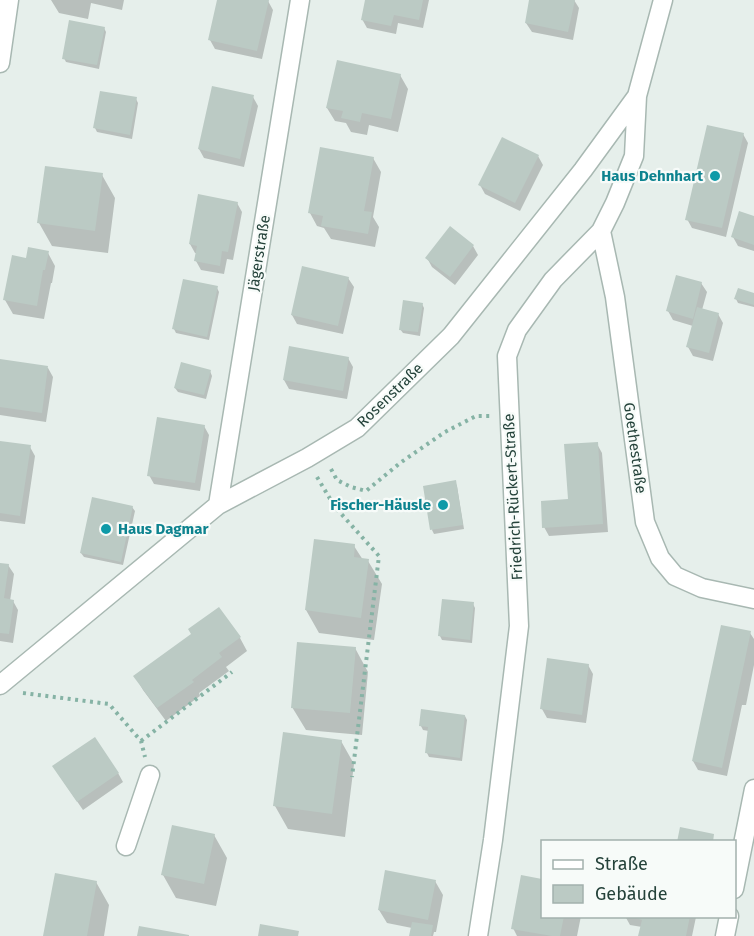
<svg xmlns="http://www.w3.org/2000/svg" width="754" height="936" font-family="'Fira Sans',sans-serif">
<rect width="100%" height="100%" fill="#e6efeb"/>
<!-- shadow -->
<path fill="#0003" d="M51,0H124L122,10L91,3L88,19L59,13Z
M219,0L268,1L273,10L262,59L215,49L210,40Z
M366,0H429L423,28L398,23L396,34L367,28L362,19Z
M531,0H574L579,8L573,40L532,32L526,23Z
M104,28L106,32L99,69L66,62L64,58Z
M400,75L408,89L398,132L369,125L367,135L351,132L346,123L335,121L327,108Z
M253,97L258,106L244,167L204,158L199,149Z
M136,99L138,103L132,139L97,132L95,128Z
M743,134L748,143L726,237L692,228L687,219Z
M538,156L543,165L520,211L485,194L480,185Z
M373,158L381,172L373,217L379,227L375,247L331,239L324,228L317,226L310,213Z
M102,175L115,198L108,253L52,246L39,223Z
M237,203L242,212L233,260L227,259L224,274L201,270L196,261L197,253H195L190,244Z
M754,217V251L738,246L733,237Z
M450,228L473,246L478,255L455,285L432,267L427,258Z
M48,253L55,266L52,283H51L44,319L13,314L5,300L27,259Z
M348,278L354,287L343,334L297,324L292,315Z
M701,283L707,292L702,310L718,314L723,323L713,361L693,356L688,347L693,326L673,320L668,311Z
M217,288L219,292L209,340L176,333L174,329Z
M754,294V307L738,303L736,299Z
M422,304L424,308L420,336L403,333L400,329Z
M348,358L353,367L347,399L289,389L284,380Z
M48,368L53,377L46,422L0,415V369Z
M210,371L212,376L206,399L178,392L175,388Z
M204,426L209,435L200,491L154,484L149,475Z
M0,443L30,447L35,456L25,524L0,521Z
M597,444L602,453L608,532L549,536L544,527L569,501Z
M455,482L457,486L464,529L434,534L432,530Z
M132,507L135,511L123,565L84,557L81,553Z
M354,546L363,560L368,561L382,584L374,640L319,633L306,610Z
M0,564L8,565L14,574L10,601H13L18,610L13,643L0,641Z
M473,604L475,608L472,643L442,640L440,636Z
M218,609L240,638L247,651L226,667L229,671L199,693L200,696L166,721L143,690L135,676L193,635Z
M750,633L754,639V665L746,705H742L727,776L698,770L693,761Z
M355,648L368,672L362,735L306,730L292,707Z
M588,665L593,674L586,723L547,718L542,709Z
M465,716L467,720L462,761L429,757L427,753L429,731L423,730L421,726Z
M341,741L354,764L345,837L288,829L275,806Z
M118,773L123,782L83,810L59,775Z
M214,835L227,858L216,906L176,898L163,875Z
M522,877L542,880V916H581L577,936H517L513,928Z
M435,881L443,895L436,932H434L433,936H411L412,928L387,923L379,910Z
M96,882L109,905L104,936H45Z
M625,916H696V917L692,936H640L642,927L630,925Z"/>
<!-- building -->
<path fill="#bbcac4" d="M217,0H269L257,51L208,40Z
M365,0H423L419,20L394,15L391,26L361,20Z
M529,0H575L568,32L525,23Z
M69,20L105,27L97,65L62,59Z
M337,60L401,74L391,119L362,113L360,122L341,118L343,111L326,108Z
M212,86L254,95L240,159L198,149Z
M100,91L137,97L130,135L93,128Z
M707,125L744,133L722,228L685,220Z
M502,137L539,155L515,203L478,185Z
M320,147L374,157L364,211L372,212L368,234L321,226L323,216L308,213Z
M45,166L103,173L95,231L37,223Z
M198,194L238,202L228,252L222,251L220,266L194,261L197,246L189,244Z
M739,211L754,216V245L731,237Z
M450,226L474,245L450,277L425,258Z
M28,247L49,251L45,270H43L37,306L3,300L12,255L26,258Z
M302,266L349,277L338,326L291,315Z
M676,275L702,282L693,319L666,311Z
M183,279L218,286L207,337L172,329Z
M738,288L754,293V305L734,299Z
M403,300L423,303L418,332L399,330Z
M697,307L719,313L709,353L686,347Z
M289,346L349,357L343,391L283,380Z
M0,359L48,366L42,413L0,407Z
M181,362L211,370L204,395L174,388Z
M157,417L205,425L195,483L147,476Z
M0,441L31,445L20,516L0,513Z
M598,442L603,524L542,528L541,501L568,499L564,444Z
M456,480L463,525L430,530L423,486Z
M92,497L133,506L121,562L80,553Z
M314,539L355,544L354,557L369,559L361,618L305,610Z
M0,563L9,564L4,598L14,600L9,634L0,633Z
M442,599L474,602L470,640L438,636Z
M219,607L241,637L219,653L222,657L192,680L194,682L157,708L133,676L191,634L188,629Z
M721,625L751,631L722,768L692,761Z
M297,642L356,647L350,713L291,708Z
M547,658L589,664L582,715L540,709Z
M421,709L465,715L460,758L425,753L428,727L419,726Z
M283,732L342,740L332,814L273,806Z
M95,737L119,773L77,802L52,766Z
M172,825L215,834L204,884L161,875Z
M680,827L714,834L713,842H677Z
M385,870L436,880L428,920L378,910Z
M55,873L97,881L87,936H43Z
M521,875L542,879V916H564L560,936H552L511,929Z
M630,916H690L686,936H638L642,920Z
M412,922L433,925L431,936H409Z
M260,924L299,931L298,936H258Z
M139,926L189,935V936H137Z"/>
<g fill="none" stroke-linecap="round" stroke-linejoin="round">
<!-- minor casing -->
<g stroke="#a8b8b2" stroke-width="21">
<path id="minor" d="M0,63L9,0
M601,231L615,297L645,522L660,558L675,576L702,588L754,599
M218,505L300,0
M0,685L218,505L307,458L357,428L451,336L583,170L637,96L663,0
M126,846L150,775
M734,889L754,789
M478,936L493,840L519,626L507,356L517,330L553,280L601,231L615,203L634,156L637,96
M725,936L729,916"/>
</g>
<!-- path -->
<path stroke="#86b3a5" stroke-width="4" stroke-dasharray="3 4.5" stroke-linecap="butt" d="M331,469L337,480L351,487L366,491L400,463L445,432L476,416H490
M317,477L335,507L379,556L352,777
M23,693L109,704L141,741L145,757
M141,741L232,672"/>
<!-- minor -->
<use href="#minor" stroke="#fff" stroke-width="18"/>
</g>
<!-- markers -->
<g fill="#0f9aa8" stroke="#f7fbf9" stroke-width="2">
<circle cx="715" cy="176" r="6"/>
<circle cx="443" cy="505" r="6"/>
<circle cx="106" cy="529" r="6"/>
</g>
<g text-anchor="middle" stroke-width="4.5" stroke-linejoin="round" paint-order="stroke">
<!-- culture labels -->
<g font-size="15" font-weight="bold" fill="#0d838f" stroke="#f7fbf9" text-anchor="end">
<text x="703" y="181">Haus Dehnhart</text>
<text x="431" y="510">Fischer-Häusle</text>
<text x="118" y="534" text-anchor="start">Haus Dagmar</text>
</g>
<!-- street labels -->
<g font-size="15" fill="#24423a" stroke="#f7fbf9">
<text transform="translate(259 253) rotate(-81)" y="5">Jägerstraße</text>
<text transform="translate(390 395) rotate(-44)" y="5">Rosenstraße</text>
<text transform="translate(635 448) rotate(82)" y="5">Goethestraße</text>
<text transform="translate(513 497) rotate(-93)" y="5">Friedrich-Rückert-Straße</text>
</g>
</g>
<!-- legend -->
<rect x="541" y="840" width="195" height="78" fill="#f7fbf9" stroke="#a3b1ad" stroke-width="1.5"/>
<rect x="553" y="860" width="30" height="9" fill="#ffffff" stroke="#a3b1ad" stroke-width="1.5"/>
<text x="595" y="870" font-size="18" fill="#24423a">Straße</text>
<rect x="553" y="885" width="30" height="18" fill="#bbcac4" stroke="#a3b1ad" stroke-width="1.5"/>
<text x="595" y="900" font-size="18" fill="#24423a">Gebäude</text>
</svg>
